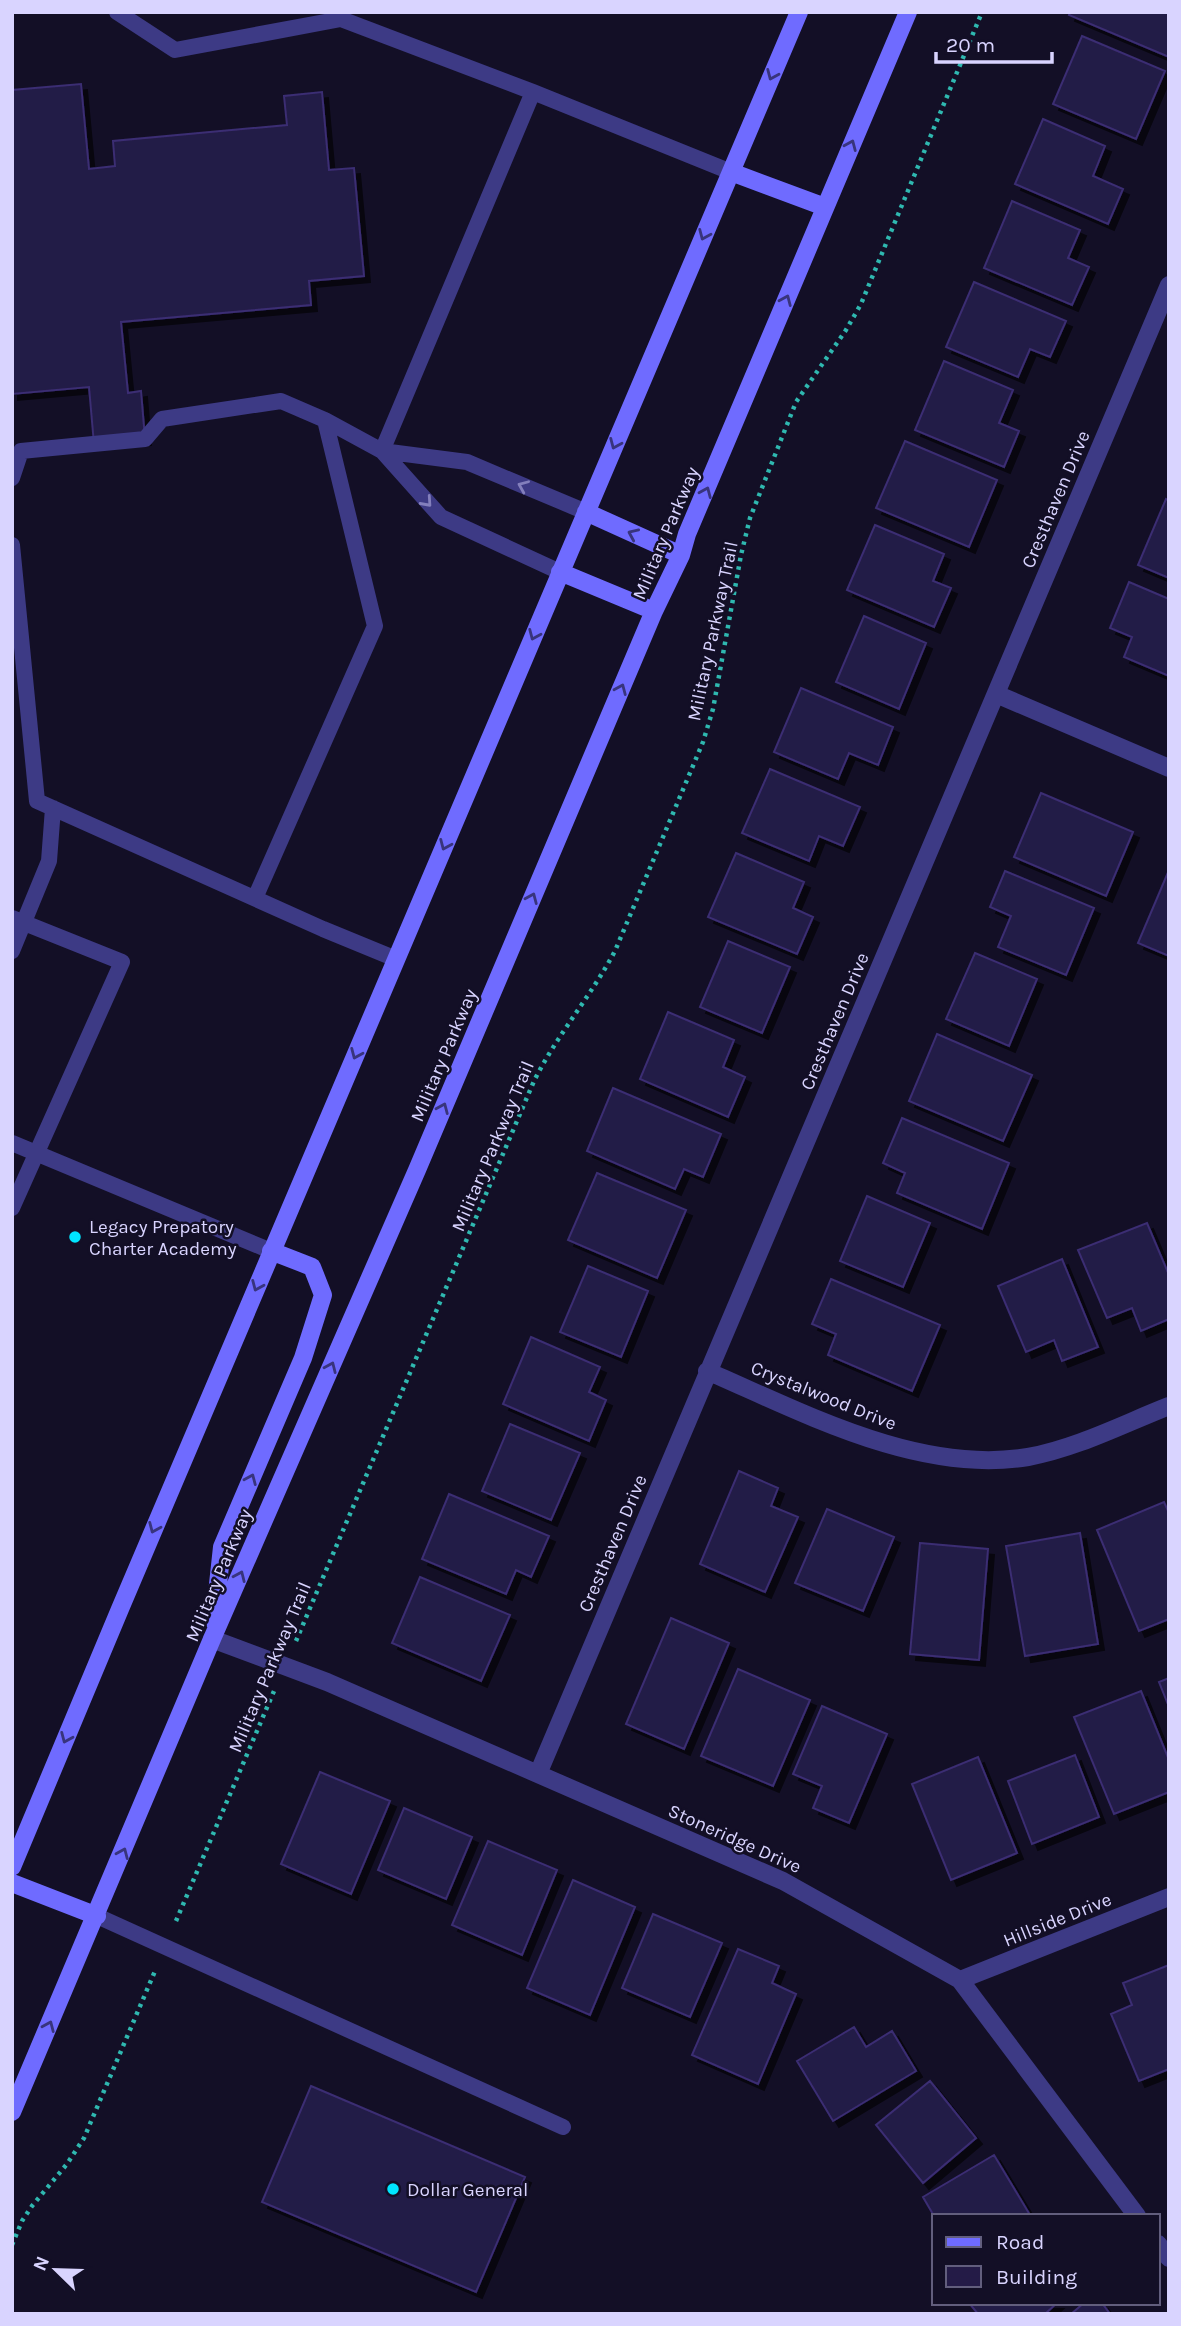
<svg xmlns="http://www.w3.org/2000/svg" width="1181" height="2326" font-family="Karla,sans-serif">
<defs>
<filter id="shadow"><feDropShadow dx="6" dy="6" stdDeviation="0" flood-color="#0009"/></filter>
</defs>
<rect width="100%" height="100%" fill="#130f26"/>
<!-- building -->
<path fill="#241b47" stroke="#3b2d73" stroke-width="2" filter="url(#shadow)" d="M1070,12H1169V57L1069,15Z
M1082,36L1165,71L1136,139L1053,104Z
M81,84L89,169L115,166L113,141L287,125L284,96L322,92L329,170L354,168L364,276L309,281L311,305L121,322L128,393L141,391L145,439L94,444L89,387L12,394V90Z
M1043,119L1105,146L1093,176L1123,189L1108,224L1015,184Z
M1012,201L1080,230L1068,258L1089,267L1072,305L984,268Z
M974,282L1066,321L1050,357L1030,349L1018,377L946,347Z
M944,361L1013,390L999,423L1019,431L1004,467L915,430Z
M905,441L997,480L969,547L876,508Z
M1166,499L1169,501V578L1138,565Z
M875,525L944,554L933,581L951,588L934,627L847,590Z
M1129,582L1169,599V676L1124,657L1132,637L1110,628Z
M864,616L926,643L899,709L836,682Z
M801,688L893,727L878,765L849,753L838,779L774,752Z
M770,769L860,807L843,846L819,836L809,861L742,833Z
M1041,793L1133,832L1106,896L1014,857Z
M736,853L804,882L793,908L813,917L797,954L708,917Z
M1169,870V956L1138,943Z
M1005,871L1094,908L1066,975L998,947L1011,916L990,907Z
M728,941L790,967L762,1033L700,1007Z
M975,953L1037,979L1009,1046L946,1019Z
M668,1012L734,1040L723,1067L745,1077L728,1117L640,1079Z
M937,1034L1032,1075L1003,1141L909,1101Z
M613,1088L721,1134L703,1177L684,1169L675,1189L587,1151Z
M902,1118L1009,1163L982,1229L897,1193L905,1173L883,1163Z
M597,1173L686,1210L657,1278L568,1240Z
M867,1196L930,1223L903,1287L840,1261Z
M1147,1223L1169,1275V1319L1141,1331L1132,1308L1107,1318L1078,1250Z
M1062,1259L1098,1347L1062,1361L1054,1340L1026,1352L998,1286Z
M588,1266L648,1291L621,1357L560,1332Z
M831,1279L940,1325L912,1391L828,1355L836,1334L812,1324Z
M531,1337L600,1367L589,1392L606,1400L589,1441L503,1404Z
M510,1424L580,1453L551,1520L482,1491Z
M739,1471L778,1488L771,1506L798,1517L765,1592L700,1564Z
M449,1494L549,1536L531,1577L516,1570L506,1594L422,1559Z
M1164,1502L1169,1513V1619L1139,1631L1097,1530Z
M827,1509L894,1537L863,1611L795,1583Z
M1080,1533L1098,1644L1025,1656L1006,1546Z
M920,1543L988,1549L979,1660L910,1654Z
M420,1577L510,1615L481,1681L392,1643Z
M671,1618L729,1643L684,1749L626,1724Z
M738,1669L810,1700L773,1786L701,1756Z
M1169,1678V1707L1159,1682Z
M1141,1691L1169,1760V1792L1114,1814L1074,1717Z
M822,1706L887,1734L849,1823L813,1808L822,1786L793,1774Z
M1075,1755L1099,1817L1032,1844L1008,1781Z
M978,1757L1017,1853L951,1880L912,1784Z
M320,1772L390,1801L351,1894L281,1864Z
M404,1808L472,1837L446,1899L378,1870Z
M488,1841L557,1870L522,1955L452,1925Z
M573,1880L635,1907L590,2015L527,1988Z
M653,1914L722,1943L690,2017L622,1988Z
M738,1949L779,1966L772,1983L796,1994L758,2084L692,2055Z
M1169,1965V2069L1139,2081L1111,2014L1132,2005L1123,1983Z
M854,2027L866,2047L892,2031L916,2071L833,2121L797,2061Z
M930,2081L976,2138L923,2183L876,2125Z
M311,2086L525,2177L476,2292L262,2202Z
M994,2155L1030,2215L934,2216L923,2197Z
M969,2303H1057L1045,2314H978Z
M1084,2303H1102L1110,2314H1071Z"/>
<g fill="none" stroke-linecap="round" stroke-linejoin="round">
<!-- path -->
<path stroke="#2fb8b0" stroke-width="4.5" stroke-dasharray="3.5 5" stroke-linecap="butt" d="M296,1641L534,1081C557,1035 591,996 615,951L703,742L713,709L741,555L750,518L796,402L846,330L861,304L982,12
M176,1921L274,1691
M12,2245L22,2221L32,2206L67,2164L84,2138L155,1971"/>
<!-- service -->
<path stroke="#3d3a85" stroke-width="16" d="M117,12L175,50L341,19L533,92L731,172
M382,451L533,92
M382,451L467,462L586,512
M12,478L21,451L145,439L162,419L281,401L325,420L382,451L441,517L560,572
M12,545L37,801L323,929L396,959
M255,898L375,626L325,420
M12,918L122,962L12,1208
M12,951L49,861L53,808
M12,1143L271,1251
M97,1916L563,2127"/>
<!-- minor -->
<path stroke="#3d3a85" stroke-width="18" d="M996,694L1169,768
M707,1371C804,1413 919,1475 1028,1457C1077,1448 1123,1424 1169,1406
M212,1639L327,1682L783,1881L960,1980L1137,2216
M538,1774L1169,285
M960,1980L1169,1897
M1158,2244L1169,2258"/>
<!-- secondary -->
<path stroke="#6f6bff" stroke-width="18" d="M731,172L825,207
M586,512L681,555
M560,572L654,611
M214,1621L222,1547L303,1358L323,1295L312,1267L271,1251
M12,1867L120,1609L799,12
M12,1883L97,1916
M12,2112L212,1639L417,1170L654,611L681,555L687,534L908,12"/>
</g>
<!-- one-way arrows -->
<defs><path id="oneway-chevron" d="M-2-3.5L2.5 0L-2 3.5" fill="none" stroke-width="1.6" stroke-linecap="round" stroke-linejoin="round" transform="scale(1.75)"/></defs>
<g stroke="#38347d">
<use href="#oneway-chevron" transform="translate(772 75) rotate(113)"/>
<use href="#oneway-chevron" transform="translate(851 145) rotate(-67)"/>
<use href="#oneway-chevron" transform="translate(704 235) rotate(113)"/>
<use href="#oneway-chevron" transform="translate(786 300) rotate(-67)"/>
<use href="#oneway-chevron" transform="translate(615 444) rotate(113)"/>
<use href="#oneway-chevron" transform="translate(706 492) rotate(-67)"/>
<use href="#oneway-chevron" transform="translate(633 534) rotate(-156)"/>
<use href="#oneway-chevron" transform="translate(534 635) rotate(113)"/>
<use href="#oneway-chevron" transform="translate(621 689) rotate(-67)"/>
<use href="#oneway-chevron" transform="translate(445 845) rotate(113)"/>
<use href="#oneway-chevron" transform="translate(532 898) rotate(-67)"/>
<use href="#oneway-chevron" transform="translate(356 1054) rotate(113)"/>
<use href="#oneway-chevron" transform="translate(443 1108) rotate(-67)"/>
<use href="#oneway-chevron" transform="translate(257 1286) rotate(113)"/>
<use href="#oneway-chevron" transform="translate(331 1367) rotate(-66)"/>
<use href="#oneway-chevron" transform="translate(251 1479) rotate(-67)"/>
<use href="#oneway-chevron" transform="translate(154 1528) rotate(113)"/>
<use href="#oneway-chevron" transform="translate(240 1576) rotate(-66)"/>
<use href="#oneway-chevron" transform="translate(66 1738) rotate(113)"/>
<use href="#oneway-chevron" transform="translate(123 1853) rotate(-67)"/>
<use href="#oneway-chevron" transform="translate(49 2026) rotate(-67)"/>
</g>
<g stroke="#837fbc">
<use href="#oneway-chevron" transform="translate(523 486) rotate(-157)"/>
<use href="#oneway-chevron" transform="translate(427 502) rotate(48)"/>
</g>
<!-- markers -->
<g fill="#00e5ff" stroke="#130f26" stroke-width="2.5">
<circle cx="75" cy="1237" r="7"/>
<circle cx="393" cy="2189" r="7"/>
</g>
<g text-anchor="middle" stroke-width="5" stroke-linejoin="round" paint-order="stroke">
<!-- street labels -->
<g font-size="19" fill="#d9d4ff" stroke="#130f26">
<text transform="translate(1055 499) rotate(-67)" y="7">Cresthaven Drive</text>
<text transform="translate(665 533) rotate(-67)" y="7">Military Parkway</text>
<text transform="translate(712 631) rotate(-78)" y="7">Military Parkway Trail</text>
<text transform="translate(834 1021) rotate(-67)" y="7">Cresthaven Drive</text>
<text transform="translate(443 1055) rotate(-67)" y="7">Military Parkway</text>
<text transform="translate(492 1146) rotate(-67)" y="7">Military Parkway Trail</text>
<text transform="translate(824 1395) rotate(22)" y="7">Crystalwood Drive</text>
<text transform="translate(612 1543) rotate(-67)" y="7">Cresthaven Drive</text>
<text transform="translate(218 1575) rotate(-67)" y="7">Military Parkway</text>
<text transform="translate(269 1667) rotate(-67)" y="7">Military Parkway Trail</text>
<text transform="translate(735 1838) rotate(24)" y="7">Stoneridge Drive</text>
<text transform="translate(1057 1919) rotate(-22)" y="7">Hillside Drive</text>
</g>
<!-- poi labels -->
<g font-size="19" fill="#d9d4ff" stroke="#130f26" text-anchor="start">
<text x="89" y="1233">Legacy Prepatory<tspan x="89" dy="22">Charter Academy</tspan></text>
<text x="407" y="2196">Dollar General</text>
</g>
</g>
<!-- border -->
<rect width="1181" height="2326" fill="none" stroke="#d9d4ff" stroke-width="28"/>
<!-- legend -->
<rect x="932" y="2214" width="228" height="91" fill="#130f26" stroke="#625e7d" stroke-width="2"/>
<rect x="946" y="2237" width="35" height="10" fill="#6f6bff" stroke="#625e7d" stroke-width="2"/>
<text x="996" y="2249" font-size="21" fill="#d9d4ff">Road</text>
<rect x="946" y="2266" width="35" height="21" fill="#241b47" stroke="#625e7d" stroke-width="2"/>
<text x="996" y="2284" font-size="21" fill="#d9d4ff">Building</text>
<!-- north arrow -->
<g transform="translate(56 2270) rotate(293)" stroke="#130f26" stroke-width="5" paint-order="stroke">
<path d="M0-5L12 26L0 18L-12 26Z" fill="#d9d4ff"/>
<text y="-10" font-size="19" font-weight="bold" text-anchor="middle" fill="#d9d4ff">N</text>
</g>
<!-- scale -->
<path d="M936 52v10h116v-10" fill="none" stroke="#d9d4ff" stroke-width="3.5"/>
<text x="946" y="52" font-size="21" fill="#d9d4ff" stroke="#130f26" stroke-width="5" paint-order="stroke">20 m</text>
</svg>
